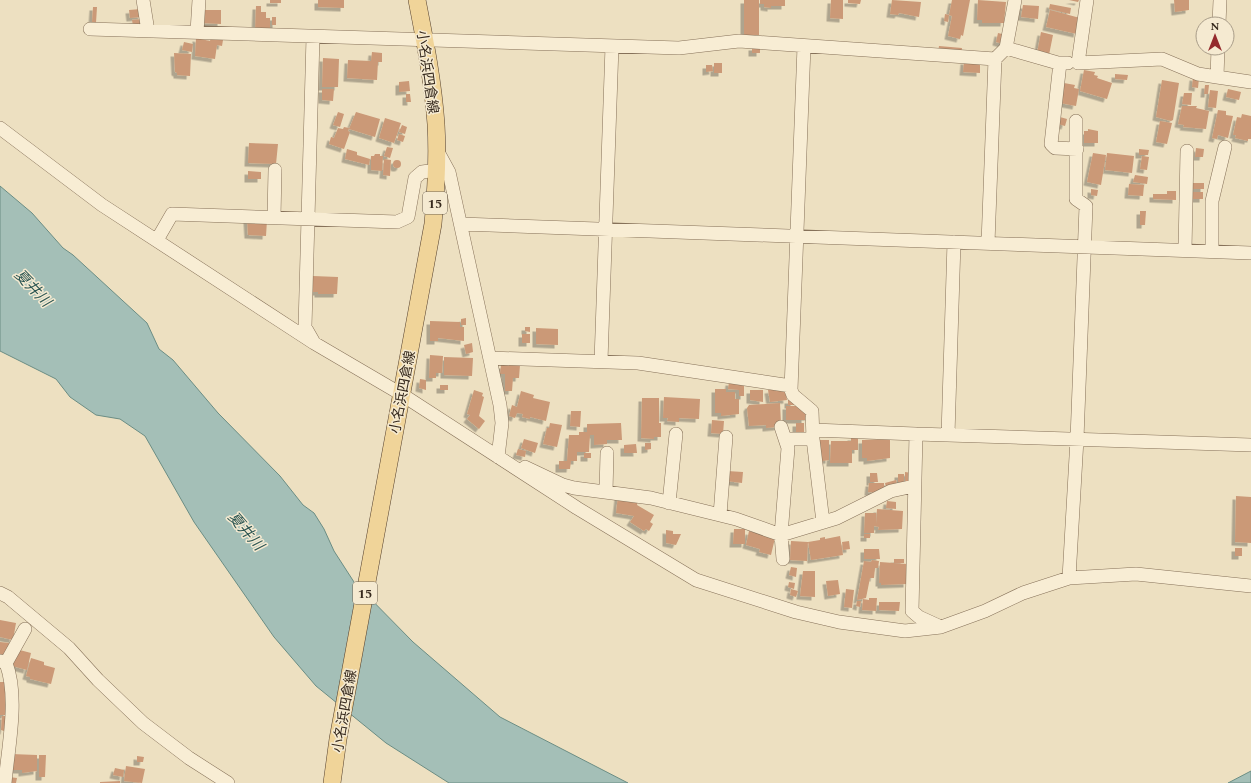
<svg xmlns="http://www.w3.org/2000/svg" width="1251" height="783" font-family="Spectral,'Noto Sans JP',serif">
<defs>
<filter id="shadow"><feDropShadow dx="-3.5" dy="3.5" stdDeviation="0" flood-color="#0004"/></filter>
</defs>
<rect width="100%" height="100%" fill="#ede0c1"/>
<!-- water -->
<path fill="#a4bfb7" stroke="#6b8d84" d="M0,186L32,213L63,248L73,255L147,323L159,349L173,360L218,413L280,476L303,505L314,513L324,529L334,551L354,582L413,642L500,717L628,783H449L386,743L316,686L274,637L194,522L145,436L120,419L96,415L70,397L56,379L0,351Z
M1251,771V783H1228Z"/>
<!-- building -->
<path fill="#cb9977" filter="url(#shadow)" d="M270,0H281V3H270Z
M318,0H344V8L318,7Z
M744,0H759V35H744Z
M760,0H785V6H771V8L764,7V4H760Z
M831,0H843V19L830,18Z
M848,0H861L860,4L848,3Z
M892,0L921,2L919,17L899,13L898,15L890,14Z
M952,0H970L963,36L961,35L960,39L948,36L952,16L949,15L948,22L944,21L945,14L949,15Z
M978,0L1006,2L1004,23H982V20H977Z
M1069,0H1079L1078,2Z
M1174,0H1189V10L1175,12Z
M1050,4L1071,8L1070,14L1049,9Z
M1023,5L1039,6L1038,19L1021,17Z
M256,6H261V12H266V18H270V30L255,31Z
M93,7H97L96,23L92,22Z
M141,9L142,17L130,18L129,10Z
M203,10H221V24L203,23Z
M1050,10L1080,18L1077,34L1046,27Z
M272,17H276V25H272Z
M142,19L143,25L133,26L132,20Z
M1041,32L1053,35L1049,55L1037,53Z
M998,33L1006,35L1003,44L996,42Z
M211,37L223,40L222,46L217,45L215,59L195,56L196,38L210,41Z
M184,42L193,44L192,52L182,50Z
M939,46L962,48L961,54L938,52Z
M752,47H760V53H752Z
M372,52L382,53V62H378L377,80L347,78L348,60L371,61Z
M174,53L191,54L190,76L177,75V73L175,72Z
M323,58L339,59L338,87H322Z
M964,61L980,62V73L963,72Z
M714,63H722V73H714Z
M706,65H712L713,71L706,72Z
M1084,70L1095,72L1094,75L1098,76L1097,78L1112,83L1107,99L1080,91Z
M1115,74L1128,75L1127,80L1115,79Z
M1193,77L1199,78L1198,88L1192,87Z
M1162,80L1179,83L1173,120L1171,121L1156,117Z
M409,81L410,91L399,92V82Z
M1064,83L1075,85L1074,88L1079,89L1076,106L1060,103Z
M1205,85H1209L1208,94H1204Z
M322,89H334L333,101L322,100Z
M1228,89L1241,92L1239,100L1226,97Z
M1210,90L1218,91L1216,108L1208,107Z
M1184,93H1192L1191,105L1182,104Z
M406,94H410L411,102H406Z
M1182,106H1197L1196,108L1209,111L1206,129L1183,127L1184,125L1178,124Z
M1218,110L1226,111V115L1233,116L1228,138L1218,135L1217,139L1212,138Z
M338,112L344,114L340,127L333,125Z
M356,112L380,119L375,137L349,129Z
M1242,114L1251,116V139H1248V141L1235,138L1236,135H1233L1237,117L1241,118Z
M1060,117L1067,119L1065,126L1058,124Z
M385,118L401,123L394,143L379,138Z
M1160,121L1172,123L1167,144L1156,142Z
M402,125L407,127L405,134L399,132Z
M344,127L349,128L348,131L350,132L344,149L329,144L331,137L334,138L338,128L343,129Z
M1088,129L1098,131V143H1084V131H1088Z
M399,134L405,136L403,142L397,140Z
M249,143L278,144L276,164L248,163Z
M387,147L393,148L390,158L384,156Z
M1196,148L1204,149L1203,157H1195Z
M347,149L357,152V155L370,159L369,165L345,159Z
M1139,149L1149,150L1148,155H1139Z
M1093,153L1106,155L1101,185L1087,182Z
M1107,153L1134,156L1132,173L1105,170Z
M375,154H380V156H383L382,171L371,170V156H374Z
M1142,156L1149,157L1147,170L1140,169Z
M384,159L391,160L390,176L383,175Z
M393 164a4 4 0 1 1 8 0a4 4 0 1 1-8 0Z
M248,171L261,172V179H248Z
M1135,175L1148,177L1147,184L1133,182Z
M1188,183H1204V189H1188Z
M1129,184L1144,185L1143,196L1128,195Z
M1091,189L1098,190L1097,196L1091,195Z
M1167,191H1176V200L1153,199V194H1167Z
M1188,192H1203V199H1188Z
M1140,211H1146L1145,225H1140Z
M247,219L267,220L266,236L248,235Z
M313,276L338,277L337,294H318V292H312Z
M466,318V325H461V319Z
M430,321L460,322V327H464V341L438,338V341H430Z
M525,327H530V332L525,331Z
M536,328L558,329V345L536,344Z
M522,334H530V343H522Z
M472,343L473,352L466,354L464,345Z
M430,355L443,356L442,373H436V378H429Z
M444,357L473,358L472,376L444,375Z
M501,365H520L519,378H513L512,391H505V374H500Z
M420,379L426,380V390L419,388Z
M729,382L744,383V396H739V390L728,389Z
M440,385H448V390H440Z
M785,388L787,400L770,402L768,390Z
M715,389H726V392H735V399H739V414L721,416V413H715Z
M474,390L483,393L482,396L484,397L479,416L485,421L479,429L467,419L470,415L467,414Z
M750,390H763V402L750,400Z
M521,391L534,395L533,398L550,402L546,421L530,417V419L522,417L523,414L517,413L515,418L509,416L512,405L517,407Z
M664,397L700,399L699,419L679,418V422L667,421L668,418H663Z
M642,398H659V423H661V437H654V439L641,438Z
M788,400H794V405H788Z
M780,403L781,424L777,427L766,428V425L749,426L747,408L749,405Z
M786,406H803L809,417H805V420H786Z
M571,411H581L580,427L570,426Z
M712,420L724,421L723,434L711,433Z
M550,423L562,425L557,447L543,444L547,428H549Z
M621,423L622,440H607V444L594,445V435H590L589,452H577V461H567L569,435H579V432H587V424Z
M796,423H804V435H796Z
M851,437H858V450H852V463H830L831,441H851Z
M524,439L538,443L535,453L521,448Z
M890,439V458L867,461V458H862V440Z
M817,440H829V460L823,461V465H819Z
M645,443H651V449L645,450Z
M636,444L637,453H624V445Z
M518,449L526,451L525,457L516,455Z
M584,453H591V458H584Z
M559,461H571L570,469H559Z
M727,471L743,472L742,483L726,481Z
M905,472L912,473V482L905,481Z
M870,473H877L878,482H870Z
M898,474H904V482H898Z
M896,480L897,485L886,487L885,483Z
M869,483H884V490L879,493L868,492Z
M618,496L638,499L637,505L654,515L650,522L653,524L649,531L646,529L644,531L630,522L634,516L616,513Z
M1236,496L1251,497V543L1235,542Z
M887,501L896,502V509L886,508Z
M877,509L903,511L902,529L878,530L879,527L874,526V533H864L865,513H876V524Z
M734,529H745V544H733Z
M666,530L673,531V534H681L676,545L666,543Z
M749,531L775,538L771,555L759,552L760,549L746,545Z
M864,534H870V538H864Z
M840,536L843,555L811,560L808,542L820,540V538L825,537V539Z
M791,541L808,542L807,561L790,560Z
M849,541L850,549L843,550L842,542Z
M1235,548H1242V556H1235Z
M864,549H879L880,559H864Z
M894,559H904V563H894Z
M872,560L879,561L878,568H875L874,578H870L866,598L857,600L864,561L871,562Z
M880,562L907,564V584L881,585V583H879Z
M791,567L797,568L796,577L789,575Z
M803,571H815V597L800,596Z
M838,580L840,594L828,596L826,581Z
M789,582L795,583L794,589L788,587Z
M791,589L798,591L796,597L790,595Z
M846,589L854,590L852,608L844,607Z
M869,598H877L876,611L862,610L863,599L869,600Z
M857,601H861L860,607L856,606Z
M879,602H900L899,611L879,610Z
M0,620L16,623L13,640L0,637Z
M0,642L9,643L7,656L0,654Z
M16,649L31,653L27,670L12,666Z
M31,658L44,662V665L55,668L51,684L30,679V677L26,676Z
M0,682H7V715H0Z
M2,716H6L4,731L1,730Z
M11,754L37,755V771L22,773V770H10Z
M39,755H46L45,777H39Z
M137,756L144,757L143,762H137Z
M126,766L145,769L142,783L124,781Z
M115,768L124,770L123,777L113,775Z
M9,777L17,778L16,783H9Z
M120,781V783H100V782Z"/>
<g fill="none" stroke-linecap="round" stroke-linejoin="round">
<!-- minor casing -->
<g stroke="#867159" stroke-width="14">
<path id="minor" d="M143,0L148,31
M1087,0L1078,63L1162,59L1198,74L1217,77
M1219,24L1220,0
M90,29L679,48L739,41L995,59
M197,32L199,0
M804,46L791,390L793,395L812,411L813,439L823,522
M1006,48L1058,63H1068
M1218,48L1217,77L1251,82
M1060,63L1051,144L1055,148L1077,149
M0,128L102,205L314,343L401,394L577,508L696,580L796,612L839,622L905,631L941,627L985,611L1023,593L1069,578L1136,574L1251,586
M437,150L449,172L500,405L502,423L498,457
M274,217L275,170
M461,224L1251,253
M157,240L172,214L397,222L408,217L415,178L422,172L437,170
M988,243L995,59L1006,48L1015,0
M1185,250L1187,151
M1212,251V201L1225,147
M313,341L305,327L313,37
M490,358L638,363L791,386
M601,361L612,46
M781,427L788,448L781,535L783,559
M813,430L916,434
M948,435L954,242
M786,439H813
M525,467L563,485L574,488L651,498L736,519L781,535L837,518L891,491L914,486
M606,492L607,453
M669,503L676,434
M720,515L726,437
M1069,578L1077,439L1086,206L1076,199V121
M0,593L8,597L69,648L98,680L143,723L189,758L228,783
M941,627L919,617L912,611L916,434L1251,445
M0,661L6,663C19,698 8,747 5,783
M6,663L25,629"/>
</g>
<!-- major casing -->
<g stroke="#543f2d" stroke-width="18">
<path id="major" d="M332,783L338,739L433,224C436,191 438,157 436,124C433,82 425,41 417,0"/>
</g>
<!-- minor -->
<use href="#minor" stroke="#f8edd4" stroke-width="13"/>
<!-- major -->
<use href="#major" stroke="#f0d499" stroke-width="17"/>
</g>
<g text-anchor="middle" stroke-width="3" stroke-linejoin="round" paint-order="stroke">
<!-- shield labels -->
<g fill="#f5ead1" stroke="#6f6353" stroke-width="1">
<rect x="423" y="192" width="24" height="22" rx="3"/>
<rect x="353" y="582" width="24" height="22" rx="3"/>
</g>
<g font-size="13" font-weight="bold" fill="#36291d">
<text x="435" y="208">15</text>
<text x="365" y="598">15</text>
</g>
<!-- street labels -->
<g font-size="14" fill="#36291d" stroke="#f5ead1">
<text transform="translate(428 72) rotate(82)" y="5">小名浜四倉線</text>
<text transform="translate(402 392) rotate(-79)" y="5">小名浜四倉線</text>
<text transform="translate(344 711) rotate(-80)" y="5">小名浜四倉線</text>
</g>
<!-- water labels -->
<g font-size="15" font-style="italic" fill="#2c5653" stroke="#f5ead1">
<text transform="translate(33 288) rotate(46)" y="5">夏井川</text>
<text transform="translate(246 531) rotate(49)" y="5">夏井川</text>
</g>
</g>
<!-- north arrow -->
<g transform="translate(1215 36)"><circle r="19" fill="#f5ead1" stroke="#a99d89"/>
<path d="M0-3L7 15L0 10L-7 15Z" fill="#942a2c"/>
<text y="-6" font-size="11" font-weight="bold" text-anchor="middle" fill="#36291d">N</text>
</g>
</svg>
